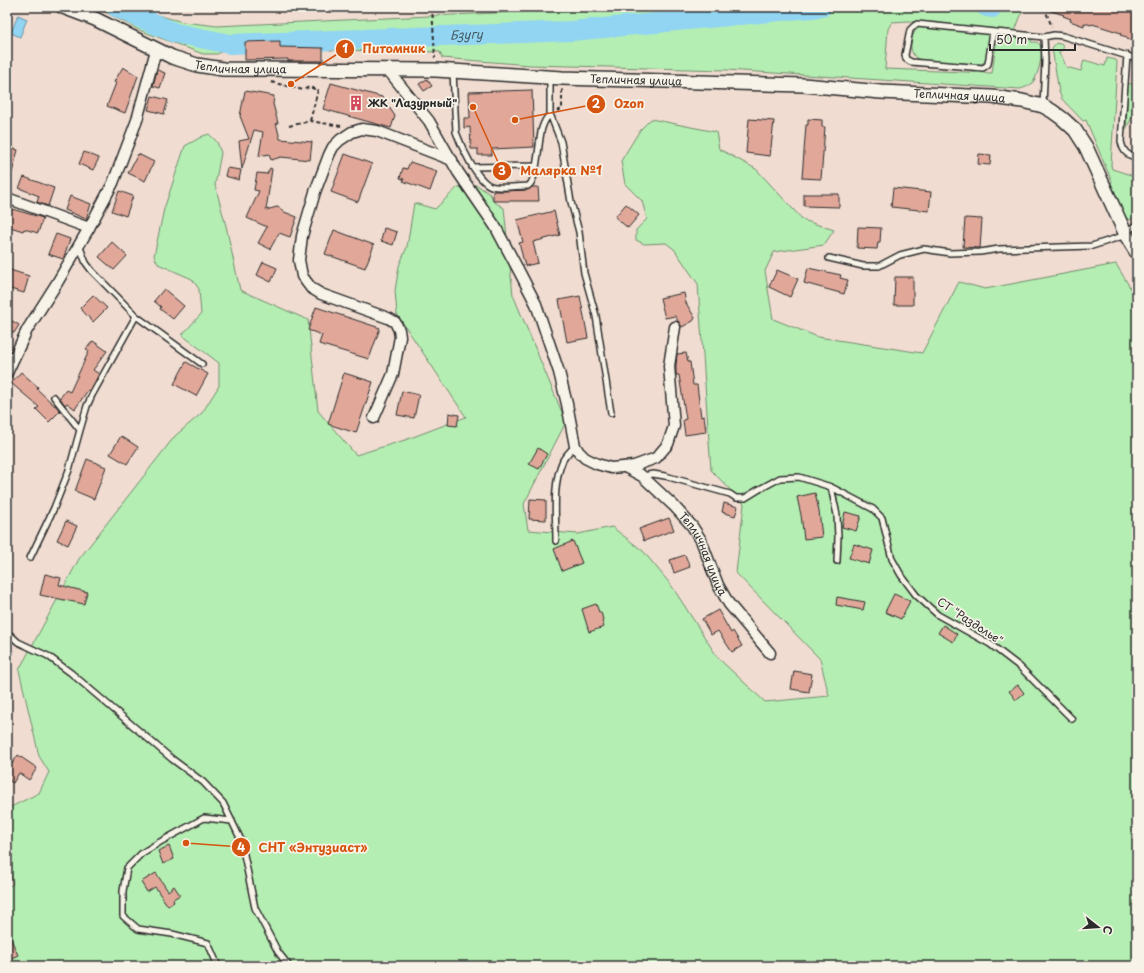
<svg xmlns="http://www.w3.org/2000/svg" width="1144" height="973" font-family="'Playpen Sans',sans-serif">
<rect width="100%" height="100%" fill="#f0dcd1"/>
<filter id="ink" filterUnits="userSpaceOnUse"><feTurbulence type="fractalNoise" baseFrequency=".025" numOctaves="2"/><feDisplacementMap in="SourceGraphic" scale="8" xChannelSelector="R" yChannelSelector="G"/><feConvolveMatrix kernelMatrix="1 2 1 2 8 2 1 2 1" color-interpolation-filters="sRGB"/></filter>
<g filter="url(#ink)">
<!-- green -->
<path fill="#b5eeb2" stroke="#708c6e" d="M96,7H135L142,11L183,22L217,26L622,7H1024L1015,31L908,21L892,22L888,29L885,69L992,73L996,44L999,38L1005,36L1032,39L1031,42C1035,42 1038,42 1040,45C1044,52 1038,76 1033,82C1030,86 1024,88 1020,89L727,70L530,65L442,58L440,52L330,50L288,41L235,46L217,54H203L139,30Z
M920,27L989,33L991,37L987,61L981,64L924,61C919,60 915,58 913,54C908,46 912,31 920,27Z
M1056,43L1063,45C1064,49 1063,50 1059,52V54L1063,59L1066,67L1081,71L1084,60L1105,66L1107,58L1116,60L1117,62L1111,165L1112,169L1137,177V208L1135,210L1137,212V215L1130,220L1126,218L1111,183L1112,182L1086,120L1083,121L1062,99L1059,92L1052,48Z
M1128,83L1137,86V110L1133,115L1126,129Z
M651,119L716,132L719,149L756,169L803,220L834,230L824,245L774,252L765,271L773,319L818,337L922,353L959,282L985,289L1116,264L1137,299V966H7V887L13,884L7,857V809L39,793L49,772L39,756L19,670L79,559L175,436L202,413L219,386V363L182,335L201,314L199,289L192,279L158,264L154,256L164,209L185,146L203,136L209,134L217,142L221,153L215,185L226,226L240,290L308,320L318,411L356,455L405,440L466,417L397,314L395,291L399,266L407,247L414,203L435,209L458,187L477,185L491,195L493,201L504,208L513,295L566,422L524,504L528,530L578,534L612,527L643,551L671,585L718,658L765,702L829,696L820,659L736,573L744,504L711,470L698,284L674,249L666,243L644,244L636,240V230L647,219L642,201L625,184L621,161L640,130Z"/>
<!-- water -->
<path fill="#91d5f3" stroke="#6891a3" d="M18,15L27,19L20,37L11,33Z"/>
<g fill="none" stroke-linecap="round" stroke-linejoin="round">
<!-- river -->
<g stroke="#91d5f3" stroke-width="20">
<path id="s1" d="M116,7L175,33L230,44L572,31L822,7"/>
<path d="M986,7L992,8"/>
</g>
</g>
<!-- building -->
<path fill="#e1a89a" stroke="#2b2b2b" d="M1046,7H1116L1123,9L1124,7L1137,11V43L1127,39V37L1120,35L1121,33L1099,26L1092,24L1091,25L1084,23V26L1070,21L1071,19L1063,16L1064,15L1045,9Z
M280,41V47L323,48V61H288V59L245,60V42Z
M123,67L138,76L125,113L107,106L116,83L114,82Z
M157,70L165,73L160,88L153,86Z
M427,79L432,86L424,91L419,84Z
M331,83L382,97L395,116L391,128L323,109Z
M532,90L534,147L492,149V155H478V149H471L470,127L464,128V118H470L469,92Z
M245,91L274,96L273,104L278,123H276L280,139L312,142L310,160L281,157L271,160L269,154L259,156L263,132L254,130L242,169L239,141L249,139L240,116Z
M152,96L168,100L164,114L148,110Z
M749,119L774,121L770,156L746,153Z
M808,119L822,120V127H825L821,179L802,178L806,125H808Z
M7,147L18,150L10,180H7Z
M84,152L99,158L93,170L79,164Z
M138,154L154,162L145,181L128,173Z
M345,154L372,164L358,202L331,192Z
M979,154L991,155L990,165L978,164Z
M410,162L437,171L430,191L403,181L404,179L400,178L403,168L407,169Z
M227,168L241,170L239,180L225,176Z
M270,168L272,169L266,210L277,207L280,208L282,211L297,217L290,237L279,233L270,249L258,243L267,227L247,218L259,191L254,190L257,173L267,174Z
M24,177L54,188L48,206L37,202L39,196L19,188Z
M532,187H538L539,201H493V191H504L528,190Z
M893,188L931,192L929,211L891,207Z
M119,191L133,196L126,216L112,211Z
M804,194H839V207L804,206Z
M70,196L91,204L86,219L65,210Z
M626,204L639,215L628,228L615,217Z
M12,209L43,218L38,233L24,229L23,231L7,226V222Z
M554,211L560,235L533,242L538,263L525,266L519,243L523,242L517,220Z
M965,218L982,219L980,248L963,247Z
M858,227L881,228L880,242H878L877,249L857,248Z
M384,228L397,232L393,245L381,241Z
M334,230L374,245L365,268L325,254Z
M56,234L70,239L63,259L48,254Z
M112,242L127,256L114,270L99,257Z
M263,262L277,268L271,282L257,275Z
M808,268L841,275L840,278L848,280L844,294L804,283Z
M10,270L29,276L24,293L7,288V279Z
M777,270L798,279L790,297L769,287Z
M895,277H913V305H894Z
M164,289L184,306L173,319L160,309L161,307L154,301Z
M684,293L686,303L695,318L693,321L682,327L675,316L665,318L660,298Z
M93,295L107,308L93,322L80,308Z
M580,296L588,338L567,342L559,300Z
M316,307L380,328L369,359L319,344L322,335L308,330Z
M7,318L19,325L14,333L7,329Z
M93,341L107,351L93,370L99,374L90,391L88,390L75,409L67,403L65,405L60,398L66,390L70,392L89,351L86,349Z
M686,353L688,362H690L693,385H697L701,417L704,416L706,432L685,435L683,420L686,419L679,375H676V366L677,354Z
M186,362L208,374L196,396L174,384Z
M21,372L38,387L37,389L55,406V405L60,411L49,422L36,409L39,407L11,383Z
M344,373L373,382L356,433L328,424Z
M402,391L419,395L414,418L397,415Z
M449,413L459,415L457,426L448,425Z
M121,436L138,447L127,464L110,454Z
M538,448L547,454L539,469L529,464Z
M87,459L106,467L94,499L75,491Z
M815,493L819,511L822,537L804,539L801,515L797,497Z
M530,499L546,500V520L529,519Z
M724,503L738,507L735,516L722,512Z
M845,512L861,516L856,531L842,527Z
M669,518L674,530L644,541L639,529Z
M66,521L77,526L68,545L57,540Z
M573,541L582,563L562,571L554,549Z
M854,544L873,550L869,564L849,558Z
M685,555L690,567L674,573L670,560Z
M45,574L61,578L59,585L87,592L84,604L40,595Z
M894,594L910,601L901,619L885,612Z
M837,597L865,602L863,610L836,605Z
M596,604L599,612H601L603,620L602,621L604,627L589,632L582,609Z
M718,610L731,633L733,631L742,646L732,652L718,631L711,635L702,619Z
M943,625L957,634L953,642L938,633Z
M794,671L812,674L809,692L791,689Z
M1018,685L1024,693L1016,700L1009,691Z
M18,755L37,768L29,780L19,773L13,783L7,779V771Z
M169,846L174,859L163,864L158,851Z
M156,873L168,891L174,886L180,895L173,899L174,902L168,906L155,887L147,892L141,882Z
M7,930L18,955L7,960Z"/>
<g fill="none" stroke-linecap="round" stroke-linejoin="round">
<!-- service casing -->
<g stroke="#2b2b2b" stroke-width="8">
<path id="service" d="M993,32L988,64L986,66L983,68L911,62L906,59L905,55L910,30L914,26L917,24L1044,37L1045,61L1043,105
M1044,37L1054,35L1063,36L1137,59
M1127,55L1121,141C1123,152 1127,155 1137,158
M453,72L456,132C461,146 477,181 491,186C500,189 517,186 528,186C538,181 538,140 542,128C544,122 546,118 550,114
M550,78V114L561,142L571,202L579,232L584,273L596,316L611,413
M472,167L535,166
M79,245L86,263L92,271L136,316L202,364
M829,258L863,266H879L900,255L924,249L950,253L980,252L999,249L1092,246L1126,235L1130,229L1137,225
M80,430L87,406L92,395L136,316
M643,476L653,474L665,476L730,494L736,498H745L758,490L780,478L799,477L831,487L873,509L882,518L892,559L901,575L916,595L938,615L990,644L1020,667L1072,719
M831,487L837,515L838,537L837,561
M556,541C556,515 552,484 563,460C566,455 571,450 575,446
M30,558L54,508L69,470L80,430L54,397
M7,632L18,642L48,656L71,673L172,759L203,782L223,803L241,840L255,908L278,952L289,966
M218,966L208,943L172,934L138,929L123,916V891L127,868L142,853L160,842L204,818L232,821"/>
</g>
<!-- minor casing -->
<g stroke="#2b2b2b" stroke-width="13">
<g id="minor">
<path d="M388,70L429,121L458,172L495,226L520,273L536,304L559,372L567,404L575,446L579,452L585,458L597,464L611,468L634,466L656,458L668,444L674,426L669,366L675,327"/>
<path d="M7,198L89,228"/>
<path d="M7,373L27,330L57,283L89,228L113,183L137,120L156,50"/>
<path d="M374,418L393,374L400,337L399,330L395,322L388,318L321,294L311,288L302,276L299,260L302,236L315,192L329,155L333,147L340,140L352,132L362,129L377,131L452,160"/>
<path id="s2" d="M625,467L642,476L674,506L692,526L701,540L718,585L729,604L770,653"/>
</g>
</g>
<!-- tertiary casing -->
<g stroke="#2b2b2b" stroke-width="16">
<g id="tertiary">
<path id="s3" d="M63,7L95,19L172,57L197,65L223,69L436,70L562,78L803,85L881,92L992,97L1022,101L1043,106L1052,111L1063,119L1075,130L1086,147L1126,235L1137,253"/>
</g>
</g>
<!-- path -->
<path stroke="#2b2b2b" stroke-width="2" stroke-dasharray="4 3" stroke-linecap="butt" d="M432,7L435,58
M1048,7L1046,12L1052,27
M271,82L303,90L309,87L318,90L310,121
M557,111L562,109V89
M289,126L310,121L341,126"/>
<!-- service -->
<use href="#service" stroke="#f7f3e8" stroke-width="5"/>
<!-- minor -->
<use href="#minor" stroke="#f7f3e8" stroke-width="10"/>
<!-- tertiary -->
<use href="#tertiary" stroke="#f7f3e8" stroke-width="13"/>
</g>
</g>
<!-- icons -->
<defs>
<g id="building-bare" transform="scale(1.2)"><path d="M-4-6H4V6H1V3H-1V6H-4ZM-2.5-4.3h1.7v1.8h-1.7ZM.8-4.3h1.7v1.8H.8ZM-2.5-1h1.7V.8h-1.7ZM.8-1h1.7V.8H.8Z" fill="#d1495b" stroke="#f7f3e8" stroke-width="2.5" paint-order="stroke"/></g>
</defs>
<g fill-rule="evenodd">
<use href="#building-bare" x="356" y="103"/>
</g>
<g text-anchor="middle" stroke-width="3.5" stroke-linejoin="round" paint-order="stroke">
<!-- street labels -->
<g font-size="11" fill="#2b2b2b" stroke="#f7f3e8">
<text dy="4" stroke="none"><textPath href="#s3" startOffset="190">Тепличная улица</textPath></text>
<text dy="4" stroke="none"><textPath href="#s3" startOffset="586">Тепличная улица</textPath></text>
<text dy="4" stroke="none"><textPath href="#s3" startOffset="910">Тепличная улица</textPath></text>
<text dy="4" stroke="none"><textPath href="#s2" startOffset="120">Тепличная улица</textPath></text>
<text transform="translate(970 621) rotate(33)" y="4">СТ "Раздолье"</text>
</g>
<!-- poi labels -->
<g font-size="11" font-weight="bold" fill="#2b2b2b" stroke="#f7f3e8" text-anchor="start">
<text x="368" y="107">ЖК "Лазурный"</text>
</g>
<!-- water labels -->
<g font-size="12" font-style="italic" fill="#44565d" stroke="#f7f3e8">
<text dy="4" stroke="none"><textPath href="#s1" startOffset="357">Бзугу</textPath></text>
</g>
</g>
<!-- callouts -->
<path fill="none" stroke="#d5540f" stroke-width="1.5" d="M291 84L345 49M515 120L596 104M473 107L502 171M186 843L241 847"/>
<g fill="#d5540f" stroke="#f7f3e8" stroke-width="1.5">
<circle cx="291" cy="84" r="4"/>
<circle cx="515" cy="120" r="4"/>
<circle cx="473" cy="107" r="4"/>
<circle cx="186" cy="843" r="4"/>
<circle cx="345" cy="49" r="10"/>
<circle cx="596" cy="104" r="10"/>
<circle cx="502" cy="171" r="10"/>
<circle cx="241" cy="847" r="10"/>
</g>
<g font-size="12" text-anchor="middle" font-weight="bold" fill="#fff">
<text x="345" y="53">1</text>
<text x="596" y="108">2</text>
<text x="502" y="175">3</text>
<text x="241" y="852">4</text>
</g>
<g font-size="12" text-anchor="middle" font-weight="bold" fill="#d5540f" stroke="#f7f3e8" stroke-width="3.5" stroke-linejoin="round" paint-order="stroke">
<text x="394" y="53">Питомник</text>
<text x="629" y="108">Ozon</text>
<text x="561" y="175">Малярка №1</text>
<text x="313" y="852">СНТ «Энтузиаст»</text>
</g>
<!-- margin -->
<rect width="1144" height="973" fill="none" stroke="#f7f3e8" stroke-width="24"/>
<rect x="12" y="12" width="1120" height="949" fill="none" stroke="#2b2b2b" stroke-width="1.5" filter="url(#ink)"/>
<!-- north arrow -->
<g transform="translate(1098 927) rotate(107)" stroke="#f7f3e8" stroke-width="3" paint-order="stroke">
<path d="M0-3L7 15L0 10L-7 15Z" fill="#2b2b2b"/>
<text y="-6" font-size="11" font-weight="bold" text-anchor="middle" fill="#2b2b2b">С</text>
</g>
<!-- scale -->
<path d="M990 44v6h85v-6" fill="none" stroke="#2b2b2b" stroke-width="2"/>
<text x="996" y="44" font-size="12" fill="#2b2b2b" stroke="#f7f3e8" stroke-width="3" paint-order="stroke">50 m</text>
</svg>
